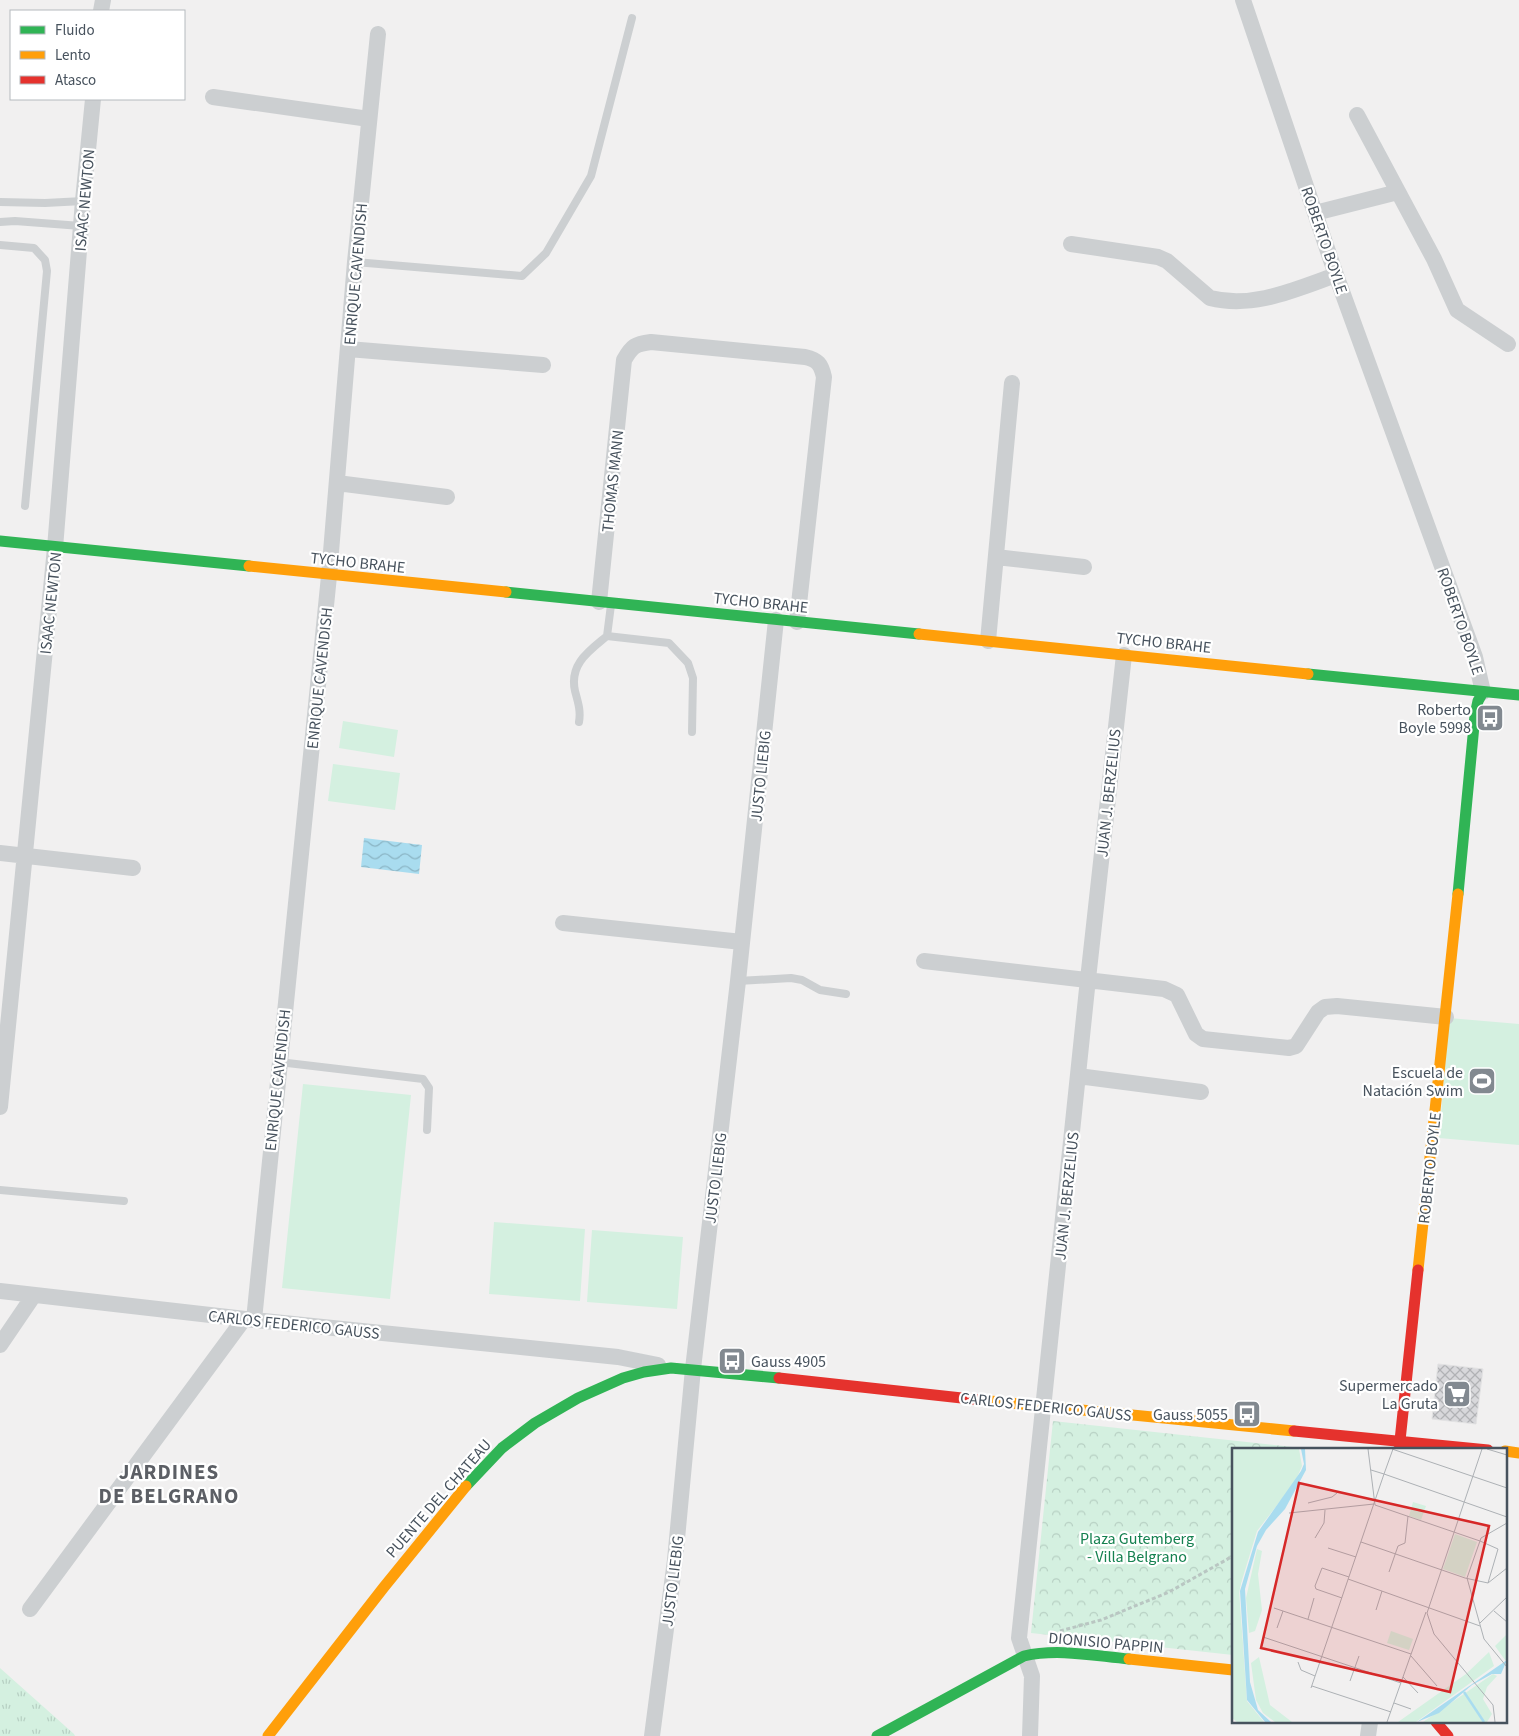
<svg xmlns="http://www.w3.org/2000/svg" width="1519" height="1736" font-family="'Source Sans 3',sans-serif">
<defs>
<pattern id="grass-tufts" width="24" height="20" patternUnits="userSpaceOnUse" patternTransform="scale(1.25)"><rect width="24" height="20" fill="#d4f0e0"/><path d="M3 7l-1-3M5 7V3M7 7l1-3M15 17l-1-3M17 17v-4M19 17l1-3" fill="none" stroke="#b7d0c3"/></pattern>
<pattern id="park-crowns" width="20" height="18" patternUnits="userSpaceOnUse" patternTransform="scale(1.25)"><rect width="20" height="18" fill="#d4f0e0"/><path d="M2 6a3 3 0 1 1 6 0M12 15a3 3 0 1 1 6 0" fill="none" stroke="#b7d0c3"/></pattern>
<pattern id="water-waves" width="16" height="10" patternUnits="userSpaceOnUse" patternTransform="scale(1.25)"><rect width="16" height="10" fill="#a9dcef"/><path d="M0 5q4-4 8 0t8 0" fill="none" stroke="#8bb5c5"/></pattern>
<pattern id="building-cross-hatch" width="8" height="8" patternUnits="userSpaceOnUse" patternTransform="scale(1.25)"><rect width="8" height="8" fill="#d8d8db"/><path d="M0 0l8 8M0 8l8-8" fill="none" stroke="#b1b2b5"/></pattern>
</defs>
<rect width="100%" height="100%" fill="#f1f0f0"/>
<!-- grass -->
<path fill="url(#grass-tufts)" d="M0,1668L74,1734L75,1736H0Z"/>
<!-- park -->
<path fill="url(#park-crowns)" d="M1053,1421L1320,1450H1233V1655L1031,1633Z"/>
<!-- garden -->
<path fill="#d4f0e0" d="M343,721L398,730L394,757L339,748Z
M333,764L400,773L395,810L328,801Z
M1449,1018L1519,1024V1145L1439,1138Z
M303,1084L411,1095L390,1299L282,1288Z
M494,1222L585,1229L580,1301L489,1294Z
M592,1230L683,1237L677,1309L587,1302Z"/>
<!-- water -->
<path fill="url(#water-waves)" d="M364,838L422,845L419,874L361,867Z"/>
<!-- building -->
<path fill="url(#building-cross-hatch)" stroke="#e2e2e3" d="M1438,1364L1483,1369L1476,1424L1432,1419Z"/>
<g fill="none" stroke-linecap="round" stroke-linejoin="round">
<!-- path -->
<path stroke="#b9c6c2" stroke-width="3" stroke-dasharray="4 2.5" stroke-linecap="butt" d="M1060,1631L1101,1620L1169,1592L1233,1556"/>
<!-- lane -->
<path stroke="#cccfd1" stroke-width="8" d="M0,202L45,203L83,201
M0,222L15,221L81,226
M0,245L34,248L45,260L47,271L25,506
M355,262L522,276L546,253L591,176L632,18
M607,636L611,605
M579,722C581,711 578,702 575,691C569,664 589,651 607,636L669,643L688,663L693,678L692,732
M738,981L791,978L802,980L820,990L846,994
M279,1062L423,1079L429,1088L427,1130
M0,1190L124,1201"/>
<!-- street -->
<path stroke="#cccfd1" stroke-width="16" d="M1243,0L1336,275L1475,657L1483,692
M101,11L103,0
M213,97L369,119
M1357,115L1434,259L1457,310L1508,344
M1315,213L1398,192
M1071,244L1158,257L1167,261L1210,298C1254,309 1296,289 1336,275
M348,349L543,365
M337,483L447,497
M996,557L1084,567
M599,602L624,360C632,346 635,344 651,342L805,357C818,360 821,364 824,377L797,622
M988,641L1012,383
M0,853L133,868
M563,923L742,942
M924,961L1164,989L1177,995L1196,1034L1203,1039L1289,1048L1296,1046L1318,1012L1325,1007L1337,1006L1446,1017
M1078,1076L1201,1092
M0,1107L55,548L83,201L93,99
M0,1291L254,1320L618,1357L658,1365
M254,1320L329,576L355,262L378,34
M0,1345L34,1295
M30,1609L244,1319
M652,1736L675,1560L693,1369L738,981L776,620
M1030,1736L1032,1676L1019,1638L1088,979L1124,655
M1368,1736L1370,1722"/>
<!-- fast -->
<path stroke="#30b455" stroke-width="11" d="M0,541L249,566
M506,592L919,634
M1308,674L1519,695
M1458,894L1475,715L1478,701L1483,692
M466,1486L502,1448L535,1423L578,1398L623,1378L644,1372L671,1368L779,1378
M877,1736L1024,1656C1058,1648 1095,1656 1129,1659"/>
<!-- slow -->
<path stroke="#ff9f0a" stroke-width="11" d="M249,566L506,592
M919,634L1308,674
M1418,1270L1458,894
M980,1400L1294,1431
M1505,1451L1519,1453
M1129,1659L1233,1670
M268,1736L384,1587L466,1486"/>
<!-- jam -->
<path stroke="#e5322d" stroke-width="11" d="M779,1378L980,1400
M1294,1431L1488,1450
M1399,1450L1418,1270
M1436,1722L1448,1736"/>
</g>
<!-- icons -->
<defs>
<g id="bus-square" transform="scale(1.4375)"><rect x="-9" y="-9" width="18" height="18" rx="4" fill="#828990" stroke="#fff"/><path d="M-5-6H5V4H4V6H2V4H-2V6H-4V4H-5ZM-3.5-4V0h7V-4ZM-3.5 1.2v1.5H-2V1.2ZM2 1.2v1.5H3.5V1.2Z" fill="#fff"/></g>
<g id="stadium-square" transform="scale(1.4375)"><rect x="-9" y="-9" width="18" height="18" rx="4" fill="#828990" stroke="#fff"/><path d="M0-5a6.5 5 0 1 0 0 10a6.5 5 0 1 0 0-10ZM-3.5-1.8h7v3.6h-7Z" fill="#fff"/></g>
<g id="supermarket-square" transform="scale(1.4375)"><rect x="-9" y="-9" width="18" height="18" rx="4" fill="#828990" stroke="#fff"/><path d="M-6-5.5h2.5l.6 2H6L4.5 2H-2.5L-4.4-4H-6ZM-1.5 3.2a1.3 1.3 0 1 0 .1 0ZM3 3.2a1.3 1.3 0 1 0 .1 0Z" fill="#fff"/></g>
</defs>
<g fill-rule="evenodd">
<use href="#bus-square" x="1490" y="718"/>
<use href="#stadium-square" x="1482" y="1081"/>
<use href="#bus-square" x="732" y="1361"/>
<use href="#supermarket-square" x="1457" y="1394"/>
<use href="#bus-square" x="1247" y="1414"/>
</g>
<g text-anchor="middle" stroke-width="4.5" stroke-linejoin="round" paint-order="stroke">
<!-- street labels -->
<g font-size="16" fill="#47525d" stroke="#fff">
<text transform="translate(84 200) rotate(-85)" y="6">ISAAC NEWTON</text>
<text transform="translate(1325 240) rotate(71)" y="6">ROBERTO BOYLE</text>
<text transform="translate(355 274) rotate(-85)" y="6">ENRIQUE CAVENDISH</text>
<text transform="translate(612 481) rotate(-84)" y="6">THOMAS MANN</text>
<text transform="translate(358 562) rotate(6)" y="6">TYCHO BRAHE</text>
<text transform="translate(761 602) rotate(6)" y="6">TYCHO BRAHE</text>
<text transform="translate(50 603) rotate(-84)" y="6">ISAAC NEWTON</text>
<text transform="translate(1461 621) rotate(71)" y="6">ROBERTO BOYLE</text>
<text transform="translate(1164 642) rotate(6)" y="6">TYCHO BRAHE</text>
<text transform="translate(319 678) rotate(-84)" y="6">ENRIQUE CAVENDISH</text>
<text transform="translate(760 776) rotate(-84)" y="6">JUSTO LIEBIG</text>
<text transform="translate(1108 793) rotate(-84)" y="6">JUAN J. BERZELIUS</text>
<text transform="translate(277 1080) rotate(-84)" y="6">ENRIQUE CAVENDISH</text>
<text transform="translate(1429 1168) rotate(-84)" y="6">ROBERTO BOYLE</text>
<text transform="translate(715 1178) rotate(-83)" y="6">JUSTO LIEBIG</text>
<text transform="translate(1066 1196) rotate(-84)" y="6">JUAN J. BERZELIUS</text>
<text transform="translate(294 1324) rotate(6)" y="6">CARLOS FEDERICO GAUSS</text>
<text transform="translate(1046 1406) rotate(6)" y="6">CARLOS FEDERICO GAUSS</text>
<text transform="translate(438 1498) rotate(-49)" y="6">PUENTE DEL CHATEAU</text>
<text transform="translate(672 1581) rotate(-83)" y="6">JUSTO LIEBIG</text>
<text transform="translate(1106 1642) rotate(5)" y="6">DIONISIO PAPPIN</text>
</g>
<!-- poi labels -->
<g font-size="16" fill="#47525d" stroke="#fff" text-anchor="end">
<text x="1471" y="715">Roberto<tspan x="1471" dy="18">Boyle 5998</tspan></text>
<text x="1463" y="1078">Escuela de<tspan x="1463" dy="18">Natación Swim</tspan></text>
<text x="751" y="1367" text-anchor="start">Gauss 4905</text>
<text x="1438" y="1391">Supermercado<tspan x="1438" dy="18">La Gruta</tspan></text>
<text x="1228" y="1420">Gauss 5055</text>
</g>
<!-- park labels -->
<g font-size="16" fill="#158150" stroke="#fff">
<text x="1137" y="1544">Plaza Gutemberg<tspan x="1137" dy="18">- Villa Belgrano</tspan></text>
</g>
<!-- district labels -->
<g font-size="21" font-weight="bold" letter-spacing="1" fill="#5c5f65" stroke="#fff">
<text x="169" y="1479">JARDINES<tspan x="169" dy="24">DE BELGRANO</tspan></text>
</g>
</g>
<!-- overview -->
<g transform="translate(1232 1448)">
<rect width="275" height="275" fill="#f1f0f0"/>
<path d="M0,1H67L70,18L63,34L25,83L7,142L15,253L32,274H5L0,270ZM275,186V212H273L263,198ZM257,204L262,218L184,274H166L234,226ZM261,226L265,228L255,239L251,251L260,266L255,274H191Z" fill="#d4f0e0"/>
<path d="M39,33L57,37L23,81L16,98L5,156L11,196L9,228L12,252L29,274H19L8,259L14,274H7L0,267V97L5,109L4,102L23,69L22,64L31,57L30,47ZM25,101L30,103L26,126L30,162L23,183L17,185L14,150ZM27,209L38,257L60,274H43L31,265L24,252L19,215ZM241,241L245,242L226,268L229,274H195L210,267Z" fill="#d4f0e0"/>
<path d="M223,86L245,94L233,129L211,121Z" fill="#d4f0e0"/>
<path d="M181,54L194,58L189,72L177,68ZM159,183L181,191L177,202L155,195Z" fill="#d4f0e0"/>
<path d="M69,1H73L74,22L53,61L34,82L25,98L13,141L18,234L26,262L39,274H33L15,252L8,143L26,84L69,23L72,16ZM275,212L269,226H260L240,237L207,265L185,274Z" fill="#a9dcef"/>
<path fill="none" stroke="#a9dcef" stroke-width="2.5" d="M232,244L252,274"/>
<path fill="none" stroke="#adb1b5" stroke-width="1" d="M136,1L143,57L248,93M160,1L275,40M161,1L152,26L275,69M250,1L195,165L202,186L261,257L263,274M255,1L275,7M76,55L100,49L105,45M57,65L142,56M275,75L249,90L235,130L252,191L275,219M83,90L92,75L93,62M248,93L266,101L256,135M129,94L233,130L256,135M96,100L124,109M157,124L166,98L173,95L176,68M116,131L248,178M256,135L275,120M110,150L84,141L83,138L90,120L117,129M42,160L179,206M144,162L150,143M262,163L275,174M76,171L82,150M248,175L275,149M45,180L51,163M31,189L169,235M179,208L205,238M66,214L69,222L83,228M171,229L186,245M118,233L127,208M80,238L159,264M79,240L152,26L139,22M162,255L179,261M155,274L194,164"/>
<path fill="#d62828" fill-opacity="0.15" stroke="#d62828" stroke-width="2.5" d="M67,35L257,78L218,244L29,200Z"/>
<rect width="275" height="275" fill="none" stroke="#47525d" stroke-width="2.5"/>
</g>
<!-- legend -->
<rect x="10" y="10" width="175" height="90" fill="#ffffff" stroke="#b5babe"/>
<rect x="20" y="26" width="25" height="8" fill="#30b455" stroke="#b5babe"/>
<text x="55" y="35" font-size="15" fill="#47525d">Fluido</text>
<rect x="20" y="51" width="25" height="8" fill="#ff9f0a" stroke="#b5babe"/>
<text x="55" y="60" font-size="15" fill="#47525d">Lento</text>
<rect x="20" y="76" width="25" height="8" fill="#e5322d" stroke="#b5babe"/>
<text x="55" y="85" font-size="15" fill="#47525d">Atasco</text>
</svg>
